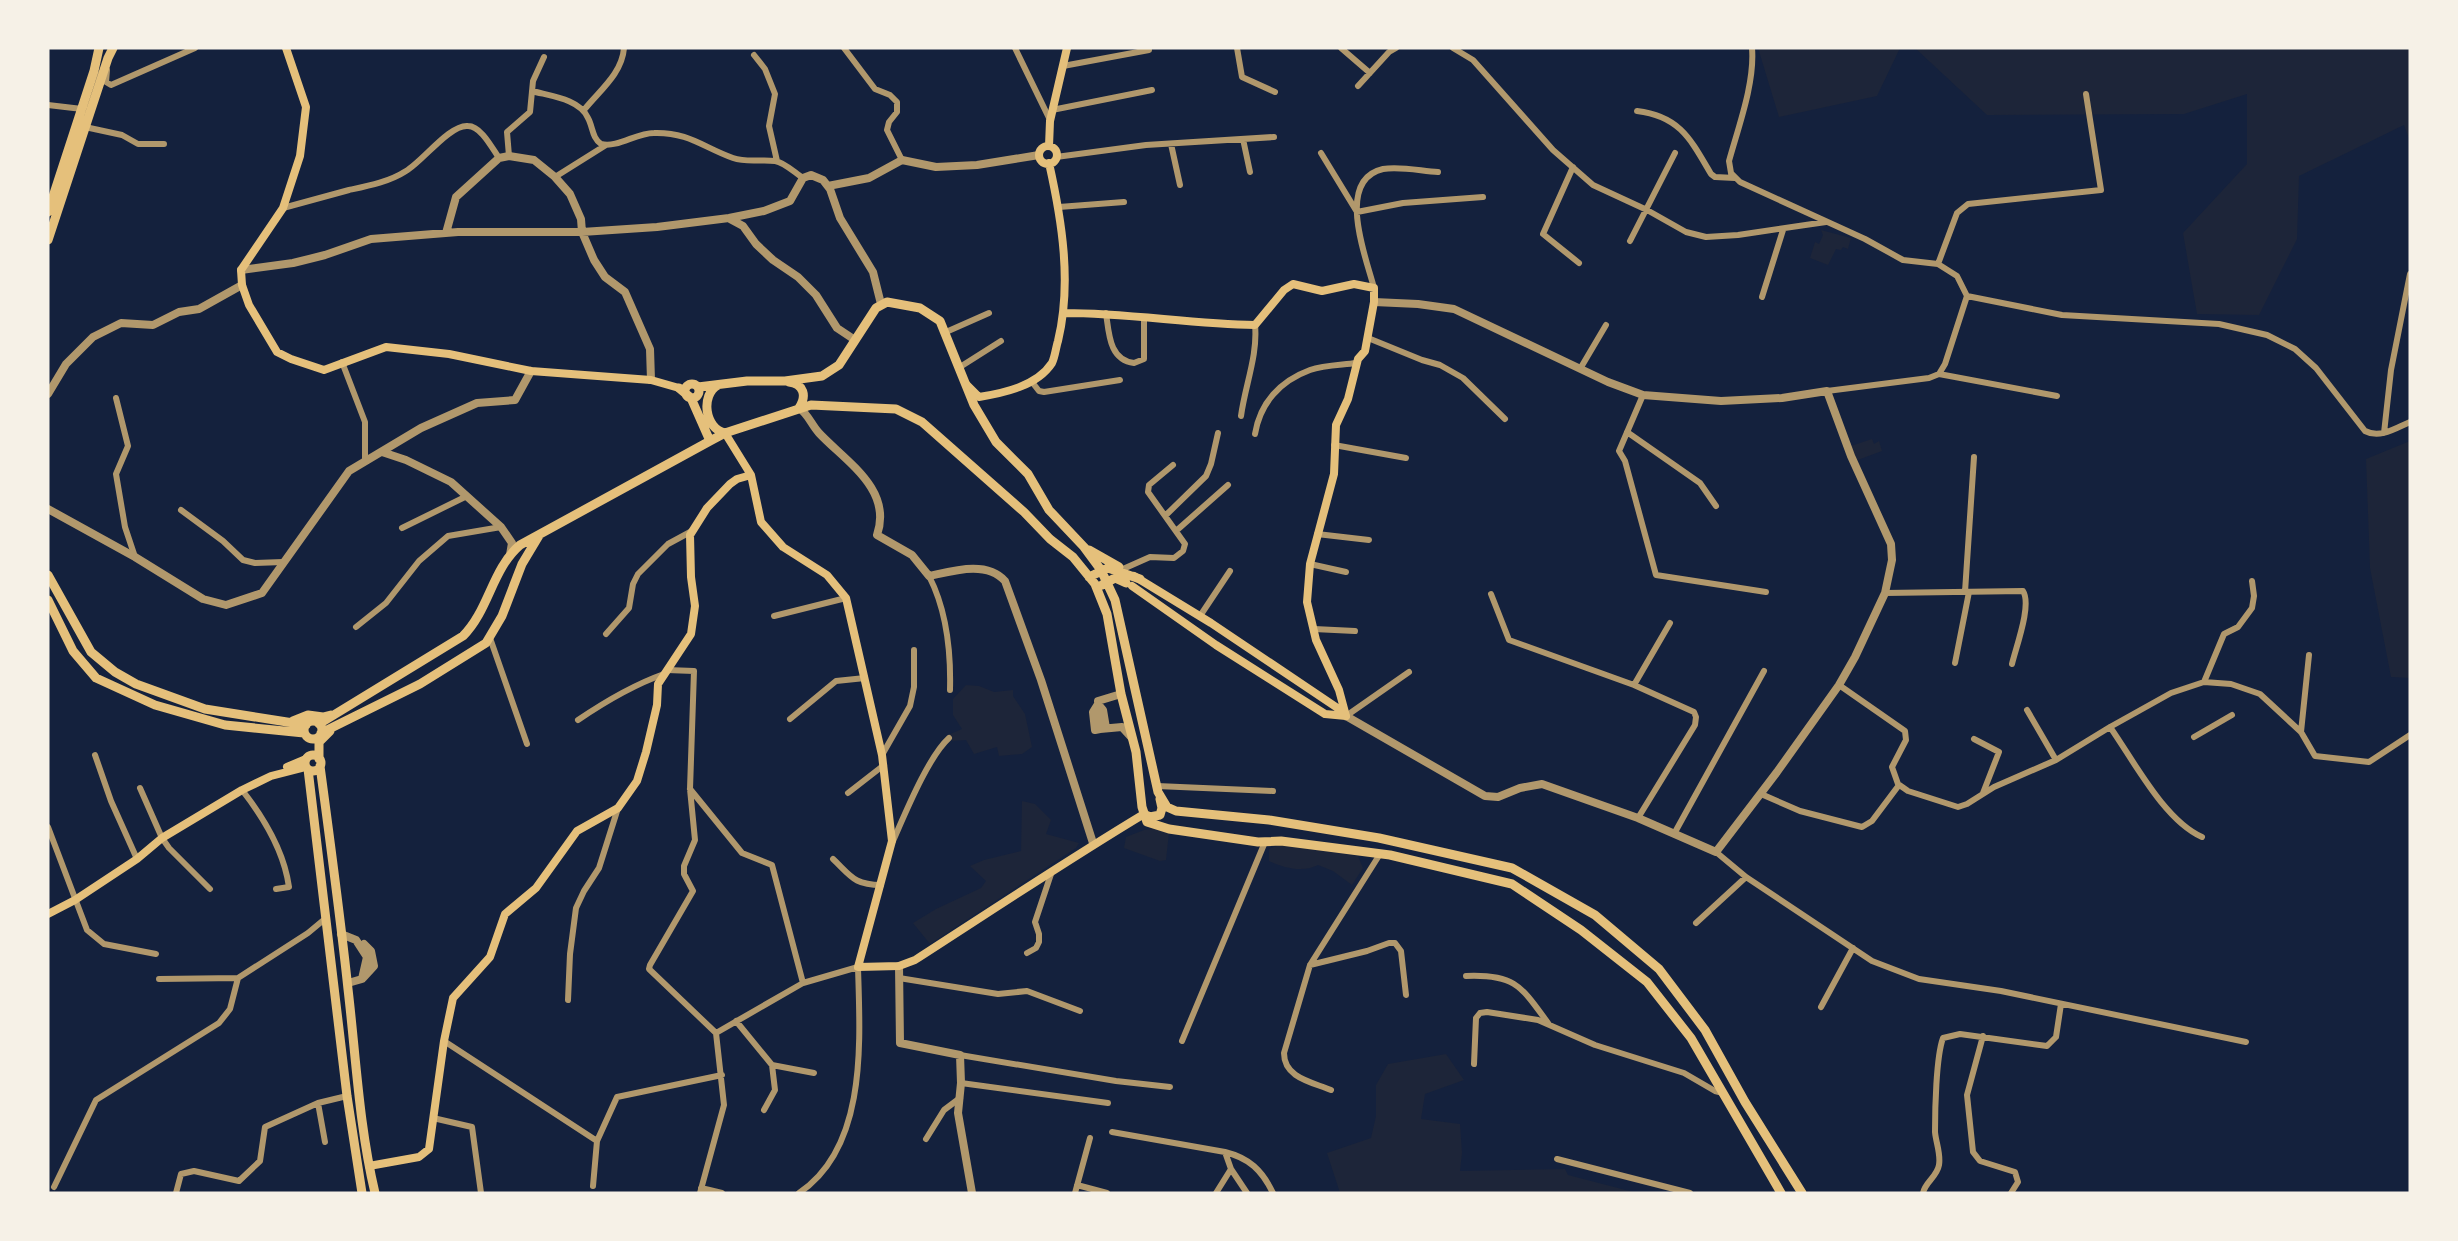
<svg xmlns="http://www.w3.org/2000/svg" width="2458" height="1241" font-family="'Fira Sans',sans-serif">
<rect width="100%" height="100%" fill="#14213d"/>
<!-- green -->
<path fill="#1d2539" d="M1758,48H1900L1877,96L1779,117Z
M1915,48H2410V141L2404,125L2299,176L2297,239L2259,315L2197,314L2183,233L2247,164V94L2184,114L1987,115Z
M1821,230L1851,238L1848,249L1843,247L1841,250L1836,249L1828,265L1810,258L1815,242L1819,244L1823,235Z
M1872,439L1874,444L1879,441L1882,451L1855,461L1851,446Z
M2410,441V678L2391,677L2370,568L2366,459Z
M966,685L979,686L994,692L1013,690V696L1025,714L1032,747L1022,754L999,756L997,747L974,754L966,740L952,741L948,735L962,729L953,715V699Z
M1022,801L1035,804L1051,820L1046,834L1079,843L1076,848L930,944L913,923L936,909L981,888L986,881L970,866L984,860L1021,851Z
M1154,829L1169,833L1166,860L1160,861L1124,848L1126,837L1144,830Z
M1282,844L1358,856L1363,868L1352,885L1333,871L1318,865C1303,873 1284,868 1269,861V849Z
M1446,1054L1464,1080L1425,1094L1421,1119L1460,1124L1462,1153L1460,1171L1565,1169L1568,1175L1637,1193H1340L1327,1153L1371,1138L1376,1116V1085L1388,1064Z"/>
<g fill="none" stroke-linecap="round" stroke-linejoin="round">
<!-- minor -->
<path stroke="#b1986c" stroke-width="6" d="M844,48L875,89L890,95L897,102V112L889,122L887,130L902,160
M1015,48L1050,120
M1237,48L1242,77L1275,92
M1341,48L1370,73
M1453,48L1473,60L1553,150L1593,185L1647,210L1686,232L1706,237L1738,235L1826,222
M1752,48C1755,83 1738,128 1729,161L1731,173L1740,182L1865,239L1903,260L1938,264L1957,276L1967,296L2062,315L2219,324L2267,335L2295,349L2316,368L2365,431C2380,439 2396,428 2410,422
M754,55L765,69L775,94L769,126L777,161
M1063,66L1149,50
M107,70L106,82L111,85L195,48
M1358,86L1389,52L1396,48
M532,91C550,96 580,99 588,118C593,127 592,138 601,144C618,148 636,133 654,133C689,132 704,148 733,158C747,163 761,159 775,161C784,162 795,173 803,178
M48,105L82,109
M584,110C599,91 622,74 624,48
M1052,110L1152,90
M1637,111C1680,116 1691,140 1711,174L1715,177L1735,178
M85,127L122,135L138,144H164
M1243,139L1250,172
M1171,144L1180,185
M1321,153L1357,212L1403,203L1483,197
M509,156L507,132L530,112L533,81L544,57
M1056,157L1146,145L1274,137
M1573,167L1543,234L1579,263
M555,177L606,145
M1059,207L1124,202
M283,208C305,202 327,196 349,190C368,186 389,182 406,171C422,162 450,124 468,126C481,126 492,148 499,158
M1630,241L1675,153
M1938,264L1957,213L1968,204L2101,190L2086,94
M1374,288C1366,257 1335,180 1383,169C1400,166 1421,171 1438,172
M1762,297L1783,230
M1106,313C1109,333 1109,360 1134,363L1144,359V317
M946,332L989,313
M1368,338L1422,360L1440,365L1463,378L1505,419
M342,362L365,422V460
M960,367L1001,341
M1580,369L1606,325
M1939,374L2057,396
M1032,382L1039,391L1044,392L1120,380
M1827,391L1929,378L1939,374L1945,364L1967,296
M1643,395L1619,451L1625,461L1656,575L1766,592
M116,398L128,446L116,474L125,527L135,557
M1241,416C1245,386 1258,355 1255,325
M1627,432L1700,483L1716,506
M2384,433L2391,370L2410,274
M1255,434C1260,403 1280,381 1310,370C1324,365 1342,365 1356,363
M1334,445L1406,458
M181,510L223,541L243,560L255,563L283,562
M1166,515L1206,476L1211,464L1218,433
M402,528L467,496
M1176,531L1228,485
M1317,534L1369,540
M1310,564L1346,572
M1123,569L1150,557L1174,558L1183,551L1185,544L1148,492L1149,485L1173,465
M929,576C947,611 951,651 950,690
M1965,592L1974,457
M1885,593L2023,591C2032,605 2016,647 2012,664
M1491,594L1509,640L1634,685L1694,712L1696,717L1695,725L1638,818
M774,616L846,598
M1200,616L1230,571
M356,627L386,603L419,561L448,536L501,527
M1314,629L1355,631
M606,634L629,608L633,584L638,574L668,544L692,531
M490,638L527,744
M1955,663L1969,592
M667,670L694,671L690,789L695,840L684,866V874L693,891L650,965L649,969L716,1033L724,1105L700,1193
M2204,682L2224,634L2238,627L2252,608L2254,596L2252,581
M1634,685L1670,623
M1839,685L1905,731L1906,740L1892,767L1898,784L1908,791L1958,807L1967,804L1994,787L2056,760L2110,727L2171,693L2204,682L2231,684L2260,694L2301,732L2315,756L2369,762L2410,735
M2027,710L2056,760
M1346,716L1409,672
M790,719L836,681L865,678
M578,720C606,701 633,685 664,674
M2110,727C2134,761 2164,820 2202,837
M2301,732L2309,655
M2194,737L2232,715
M1974,739L1999,752L1983,793
M95,755L111,801L137,859
M882,755L910,706L914,687V650
M1157,786L1273,791
M140,788L162,838L169,848L210,889
M690,789L742,853L772,865L803,983L858,967C860,1040 868,1147 799,1193
M242,790C264,818 284,851 289,887L276,889
M848,793L884,765
M1761,794L1800,811L1862,827L1872,821L1899,785
M48,827L87,930L104,944L156,954
M1674,834L1764,671
M893,841C905,814 928,757 949,738
M1716,852L1746,877L1872,961L1919,979L2001,991L2246,1042
M833,859C851,876 854,885 881,885
M1696,923L1746,877
M1027,953L1036,948L1039,942V934L1035,922L1051,874
M1310,965L1367,951L1389,943H1395L1401,951L1406,995
M1466,976C1515,974 1521,986 1548,1023
M899,978L998,994L1027,991L1080,1011
M159,979L238,978L308,933L326,918
M568,1000L570,954L576,908L584,891L599,868L618,808
M1821,1007L1853,948
M736,1021L772,1065L775,1090L764,1110
M716,1033L803,983
M1983,1036L1967,1095L1973,1152L1980,1161L2015,1172L2018,1182L2011,1193
M444,1041L597,1141
M1182,1041L1265,842
M960,1055L1116,1081L1170,1087
M1474,1064L1476,1018L1480,1013L1487,1012L1538,1020L1595,1045L1684,1073L1715,1091L1723,1093
M772,1065L814,1073
M961,1083L1108,1103
M1331,1090C1312,1082 1284,1078 1284,1053L1310,965L1380,854
M318,1103L325,1142
M433,1118L472,1127L481,1193
M1112,1132L1225,1152L1231,1169L1216,1193
M926,1139L944,1110L960,1098
M1225,1152C1249,1158 1262,1170 1273,1193
M1557,1159L1690,1193
M1231,1169L1247,1193
M1077,1185L1107,1193
M593,1186L597,1141L617,1097L722,1075
M54,1187L96,1100L219,1023L230,1009L238,978
M701,1188L722,1193
M176,1193L181,1174L194,1171L239,1181L260,1161L265,1127L318,1103L347,1096
M1075,1193L1090,1138
M1923,1193C1925,1182 1937,1177 1939,1165C1941,1154 1936,1143 1935,1132C1935,1111 1936,1057 1943,1038L1960,1034L2047,1046L2056,1037L2061,1004"/>
<!-- tertiary -->
<path stroke="#b1986c" stroke-width="8" d="M828,186L869,178L902,160L936,167L977,165L1039,155
M730,219L743,226L756,244L773,260L798,277L816,295L837,328L855,340
M446,233L456,197L499,158L509,156L534,160L555,177L570,194L581,219L582,232L594,260L605,277L625,292L650,349L651,380
M241,270L293,263L325,255L371,239L458,232H582L657,227L729,218L764,211L790,201L803,178L811,175L823,180L830,189L840,218L873,272L881,304
M48,394L66,364L93,337L121,323L153,325L179,312L199,309L242,285
M799,408C808,414 811,424 819,433C845,461 893,489 877,535L912,555L929,576C952,571 987,560 1005,581L1041,680L1093,843
M382,452L406,460L451,482L501,527L512,543L510,555
M48,509L135,557L203,599L226,605L262,593L349,471L421,428L477,403L515,400L531,371
M1121,694L1098,701L1100,729L1122,727L1132,738
M1346,716L1485,796L1498,797L1520,788L1542,784L1638,818L1716,852L1777,772L1839,685L1855,657L1885,593L1892,560L1891,544L1851,456L1827,391L1782,398L1721,401L1643,395L1608,382L1454,309L1418,304L1374,302
M1100,729L1095,730L1093,712L1098,704L1103,710L1106,728
M341,934L356,940L367,957L362,979L348,983
M899,966L900,1043L960,1055L961,1083L958,1113L972,1193
M363,978L374,966L371,951L364,944"/>
<!-- secondary -->
<path stroke="#e5c07b" stroke-width="8" d="M286,48L306,107L300,156L283,208L241,270L242,285L249,305L277,352L291,359L324,370L386,347L449,354L531,371L651,380L679,388
M1049,146L1050,121L1067,48
M1039 155a9 9 0 1 1 18 0a9 9 0 1 1-18 0Z
M1065,313C1128,313 1191,324 1255,325L1284,290L1293,284L1322,291L1354,284L1374,288V302L1365,351L1358,359L1348,399L1336,425L1334,474L1310,564L1307,602L1316,640L1339,690L1346,716
M967,385L979,397C1004,393 1037,386 1052,363C1055,357 1056,347 1058,341C1072,283 1062,221 1049,163
M725,433L751,475L761,522L783,547L827,575L846,598L882,755L892,841L858,967L899,966L915,960C991,911 1066,861 1144,814
M1134,576L1211,623L1339,709L1345,716
M1132,586L1216,645L1325,714L1346,716
M287,767L306,759
M48,914L75,900L137,859L162,838L242,790L271,776L306,767
M369,1166L419,1157L429,1149L444,1041L453,998L490,957L505,914L536,888L577,831L618,808L637,781L646,752L657,705L658,684L691,634L695,606L691,577L690,535L707,508L730,484L737,479L751,475"/>
<!-- primary -->
<path stroke="#e5c07b" stroke-width="9" d="M48,212L94,71L99,48
M48,240L108,58L113,48
M789,382C804,384 807,396 799,408
M685 391a7 7 0 1 1 14 0a7 7 0 1 1-14 0Z
M718,385C700,395 705,429 725,433
M698,387L747,381H785L822,376L839,365L876,308L887,302L920,308L940,321L974,405L996,442L1028,474L1049,510L1084,547L1101,570L1115,600L1158,792L1167,807L1176,811L1269,820L1379,838L1512,868L1595,915L1659,969L1705,1030L1745,1102L1802,1193
M679,388L691,398L710,441
M1089,550L1119,567
M48,575L91,652L115,672L136,684L205,709L306,725
M1089,577L1108,568L1140,579
M1102,585L1115,578L1126,583
M48,600L73,651L96,678L155,705L225,725L304,733
M293,721L308,715L323,717L331,715
M304 730a9 9 0 1 1 18 0a9 9 0 1 1-18 0Z
M319,724L463,636C489,610 492,569 520,545L710,441L725,433L811,405L896,409L922,422L1024,512L1050,539L1073,557L1095,584L1107,614L1121,694L1136,752L1142,807L1147,822L1169,829L1258,842L1281,841L1390,855L1512,884L1581,930L1647,982L1691,1038L1781,1193
M321,733L420,684L486,643L502,616L522,564L540,534
M305 763a8 8 0 1 1 16 0a8 8 0 1 1-16 0Z
M319,759V742L330,731
M320,766C330,840 340,914 348,989C356,1057 359,1126 375,1193
M308,769L347,1096L362,1193
M1144,814L1150,817L1160,815L1162,808L1160,799"/>
</g>
<!-- border -->
<rect width="2458" height="1241" fill="none" stroke="#f6f1e7" stroke-width="99"/>
</svg>
